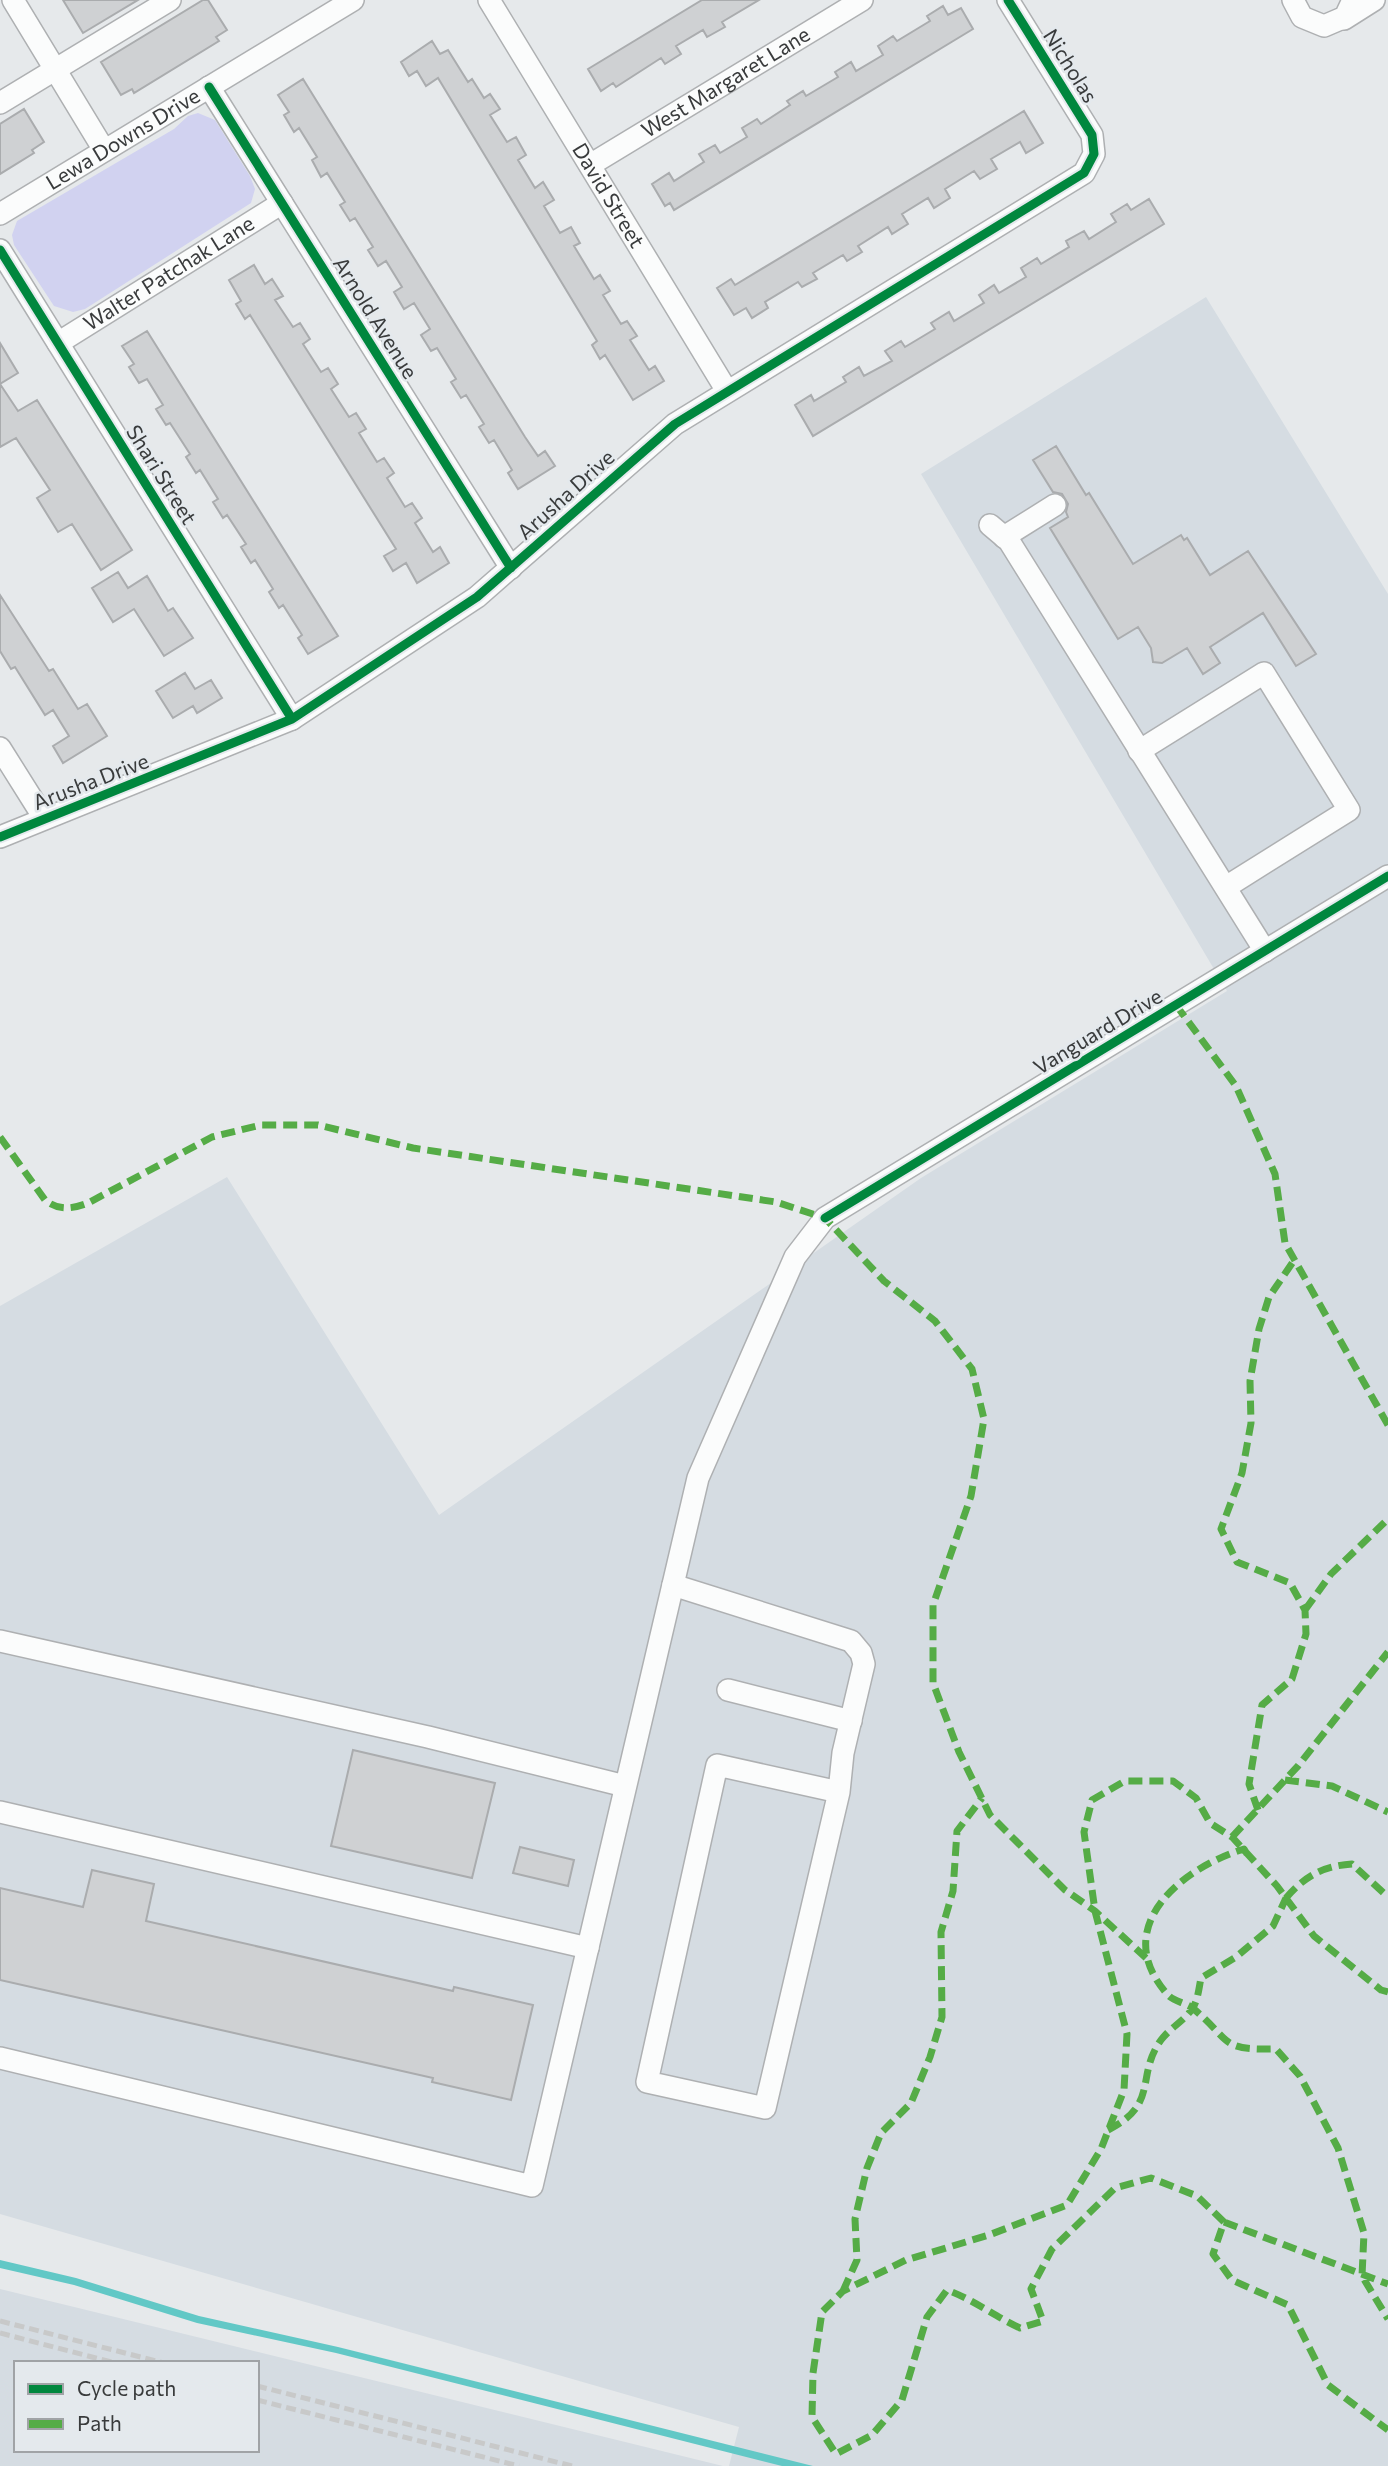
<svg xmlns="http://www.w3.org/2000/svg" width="1388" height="2466" font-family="Commissioner,sans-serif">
<rect width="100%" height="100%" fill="#e6e9eb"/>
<!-- built -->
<path fill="#d5dce2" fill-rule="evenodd" d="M1206,297L1388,594V2466H729L739,2427L0,2214V1306L227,1177L439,1515L921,1178L1227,991L921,474Z
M0,2289L66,2305L723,2466H0ZM16,2363H257V2450H16Z"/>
<!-- green -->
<path fill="#d1d2f0" d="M198,113L215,120L250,176L255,189L251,203L85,309L73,312L54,306L14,245L12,235L17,221L174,129L188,116Z"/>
<!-- water -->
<path fill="#62c8c6" d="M0,2260L76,2278L199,2316L338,2347L813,2466H782L336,2353L197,2323L74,2285L0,2268Z"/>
<!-- building -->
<path fill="#cfd1d3" stroke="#aaacae" stroke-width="2" d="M63,0H138L83,33Z
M203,0H208L227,30L216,37L219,41L134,93L132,89L121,95L101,62Z
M702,0H759L722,22L725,27L707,37L703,30L676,46L681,54L665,64L661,58L616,87L613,83L601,91L588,69Z
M943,6L948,15L961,8L973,29L674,210L670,203L665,206L652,184L669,173L674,181L704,162L699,154L715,145L720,153L747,137L742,128L757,119L761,124L790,105L787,101L803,91L806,96L838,77L835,72L851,62L856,71L883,55L878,46L893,36L897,41L930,21L927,16Z
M432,41L440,54L448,50L468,82L472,79L484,98L490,94L500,109L490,115L507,142L516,137L526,155L518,160L535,188L543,182L554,200L544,206L560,233L571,227L580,243L574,246L594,279L600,275L610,291L603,295L621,324L627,321L637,336L630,340L649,370L655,366L664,381L633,400L605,355L600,359L592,345L597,341L438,78L426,86L417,71L409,76L401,62Z
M303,79L525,437L538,456L545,451L555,466L518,489L508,473L512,470L494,440L489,443L479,427L484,424L466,395L461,398L451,382L456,379L437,348L431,351L421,335L430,329L414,303L404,309L394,292L402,287L386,261L378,266L368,250L373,247L355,218L350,221L340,205L345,202L327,173L321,177L312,160L317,157L299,128L294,132L284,115L289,112L278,95Z
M24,109L44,142L32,150L34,153L0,174V124Z
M1024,111L1043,143L1026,153L1020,142L991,159L997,169L980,179L974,171L945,189L950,198L934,208L928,198L902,214L908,224L892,234L888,227L858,246L862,252L847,261L843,255L813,273L817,279L802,287L798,282L765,302L768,308L752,318L746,308L734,315L717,288L731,279L735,285Z
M1149,199L1164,224L813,436L795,405L811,395L814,401L846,382L843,377L859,367L864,376L892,361L885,351L901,341L905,347L935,329L931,323L949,312L954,321L984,303L979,295L994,285L999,293L1026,277L1021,268L1037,258L1041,264L1069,247L1066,241L1084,231L1089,239L1116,222L1111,214L1127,204L1131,210Z
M254,265L265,284L272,279L283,296L275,300L293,327L300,323L310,339L303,344L321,372L328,368L338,384L331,389L349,417L356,413L366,429L359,433L377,462L384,458L394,473L387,478L405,507L412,503L422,518L415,523L433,552L440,547L449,563L417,583L406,563L393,571L384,556L396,549L250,315L245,319L236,304L241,301L229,280Z
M147,331L338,636L308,654L298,638L302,635L283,605L279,608L269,592L273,589L255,560L251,563L241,547L246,544L227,515L223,518L213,502L218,499L200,470L196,473L186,457L190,454L170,423L166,425L156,409L163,405L147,379L139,383L129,367L134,364L122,346Z
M0,343L18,373L0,384L18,411L37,400L132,550L101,570L72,524L58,532L37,498L50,490L16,438L0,447Z
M1056,446L1086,495L1089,493L1133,564L1181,535L1184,540L1187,538L1210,575L1248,551L1316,654L1296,666L1263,613L1210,647L1220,663L1203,674L1187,648L1162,663L1153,662L1151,648L1138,627L1118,639L1050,528L1068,517L1066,512L1068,504L1062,494L1053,492L1033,460Z
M118,572L128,588L147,576L168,611L173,608L193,638L164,656L134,609L113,622L92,588Z
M0,595L49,671L53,669L78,709L87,704L107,736L63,763L53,746L69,736L53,710L45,715L15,667L11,669L0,651Z
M185,673L195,689L211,680L222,698L197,713L193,706L173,718L156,691Z
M353,1750L495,1783L472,1878L331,1846Z
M520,1847L574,1860L568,1886L513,1873Z
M92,1870L154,1884L146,1921L453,1991L454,1987L533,2005L511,2100L432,2082L433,2078L0,1980V1888L83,1907Z"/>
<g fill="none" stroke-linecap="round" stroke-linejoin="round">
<!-- minor casing -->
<g stroke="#aeb0b2" stroke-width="24">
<g id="minor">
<path d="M13,0L104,150"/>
<path id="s1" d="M489,0L727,391"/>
<path d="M1293,0L1302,17L1324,26L1345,17L1353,0"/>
<path d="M1344,19L1374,0"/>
<path d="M209,87L511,568"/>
<path d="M0,103L170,0"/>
<path id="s2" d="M590,165L862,0"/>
<path id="s3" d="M0,214L353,0"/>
<path d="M0,250L292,719"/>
<path id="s4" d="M58,343L282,203"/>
<path d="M990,525L1009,541L1265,951"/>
<path d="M1004,537L1055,505"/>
<path d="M0,748L44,818"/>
<path d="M1139,751L1264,673L1349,810L1226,887"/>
<path d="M0,837L292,719L477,597L675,424L1084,173L1094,154L1092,135L1008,0"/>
<path d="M673,1585L851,1641L861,1653L864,1664L843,1753L839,1792L765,2108L647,2082L717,1765L839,1792"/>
<path d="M0,1641L428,1737L625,1786"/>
<path d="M728,1690L851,1721"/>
<path d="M0,1812L588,1948"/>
<path d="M0,2058L532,2186L698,1478L795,1257L825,1218L1388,876"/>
</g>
</g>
<!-- minor -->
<use href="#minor" stroke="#fbfcfc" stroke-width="21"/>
<!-- rail -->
<path stroke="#c8c9c9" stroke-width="5" stroke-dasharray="10 5" stroke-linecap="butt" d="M0,2321L164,2363
M0,2333L115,2363
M257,2386L572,2466
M257,2400L519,2466"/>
<!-- quiet -->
<path stroke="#55ac46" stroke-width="7" stroke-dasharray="14 7" stroke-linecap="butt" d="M1176,1005L1236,1086L1275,1174L1285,1243L1388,1425
M0,1137L45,1200C59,1211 72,1209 88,1203L212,1137L261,1125H318L413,1148L776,1202L825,1218L884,1281L935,1321L972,1369L984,1419L971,1496L933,1605V1683L959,1752L990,1815L1065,1890L1095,1911L1146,1958
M1305,1610L1331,1574L1388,1519
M1285,1780L1332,1786L1388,1812
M1258,1810L1249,1784L1262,1705L1292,1679L1306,1634L1305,1610L1290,1583L1237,1562L1221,1529L1242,1473L1251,1423L1250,1381L1259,1329L1269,1297L1295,1259
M1232,1837L1298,1766L1388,1652
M1247,1854L1244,1849C1181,1868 1108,1928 1168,1995C1174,2002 1188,2003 1195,2010C1233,2043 1220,2050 1276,2049L1300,2076L1338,2148L1364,2233L1362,2276L1388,2319
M1286,1898C1305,1876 1323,1866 1352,1864L1388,1897
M1388,1992L1381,1990L1314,1936L1277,1886L1232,1837L1210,1823L1196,1798L1173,1781H1125L1092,1800L1084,1832L1095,1911L1127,2034L1124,2090L1101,2149L1067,2205L989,2235L906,2260L843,2291L822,2312L813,2373L812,2417L836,2454L872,2435L902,2400L927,2317L947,2290C974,2300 994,2316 1020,2328L1043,2321L1031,2289L1052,2249L1115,2188L1151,2178L1197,2196L1224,2222L1213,2254L1232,2280L1288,2305L1328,2385L1388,2430
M1108,2130C1160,2104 1135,2076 1161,2040C1170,2028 1184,2021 1192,2009C1198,2001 1199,1987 1201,1978L1236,1957L1273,1926L1286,1898L1282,1893
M1224,2222L1388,2284
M843,2291L857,2260L855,2219L867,2168L881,2133L911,2103L930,2057L942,2017L941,1932L953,1891L957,1831L982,1798"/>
<!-- cycleway casing -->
<g stroke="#e4e9ed" stroke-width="13">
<path id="cycleway" d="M209,87L511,568
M0,250L292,719
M0,837L292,719L477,597L675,424L1084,173L1094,154L1092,135L1008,0
M825,1218L1388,876"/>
</g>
<!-- cycleway -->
<use href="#cycleway" stroke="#00873e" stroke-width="9"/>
</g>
<g text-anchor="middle" stroke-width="5" stroke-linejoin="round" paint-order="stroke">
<!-- street labels -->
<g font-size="21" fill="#393b3c" stroke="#e4e9ed">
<text transform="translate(1070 66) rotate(58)" y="7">Nicholas</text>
<text dy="7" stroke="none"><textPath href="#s2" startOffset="159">West Margaret Lane</textPath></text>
<text dy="7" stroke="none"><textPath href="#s3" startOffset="144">Lewa Downs Drive</textPath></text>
<text dy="7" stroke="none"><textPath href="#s1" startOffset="229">David Street</textPath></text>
<text dy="7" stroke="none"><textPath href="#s4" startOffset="131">Walter Patchak Lane</textPath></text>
<text transform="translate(375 318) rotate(58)" y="7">Arnold Avenue</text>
<text transform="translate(161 475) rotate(58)" y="7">Shari Street</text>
<text transform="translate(566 495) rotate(-42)" y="7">Arusha Drive</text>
<text transform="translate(91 782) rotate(-21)" y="7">Arusha Drive</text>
<text transform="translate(1098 1032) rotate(-31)" y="7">Vanguard Drive</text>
</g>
</g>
<!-- legend -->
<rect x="14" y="2361" width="245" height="91" fill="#e4e9ed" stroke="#a0a3a6" stroke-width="2"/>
<rect x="28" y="2384" width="35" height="10" fill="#00873e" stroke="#a0a3a6" stroke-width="2"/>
<text x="77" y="2396" font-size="21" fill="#393b3c">Cycle path</text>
<rect x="28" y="2419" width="35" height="10" fill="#55ac46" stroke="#a0a3a6" stroke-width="2"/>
<text x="77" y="2431" font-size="21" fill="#393b3c">Path</text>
</svg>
